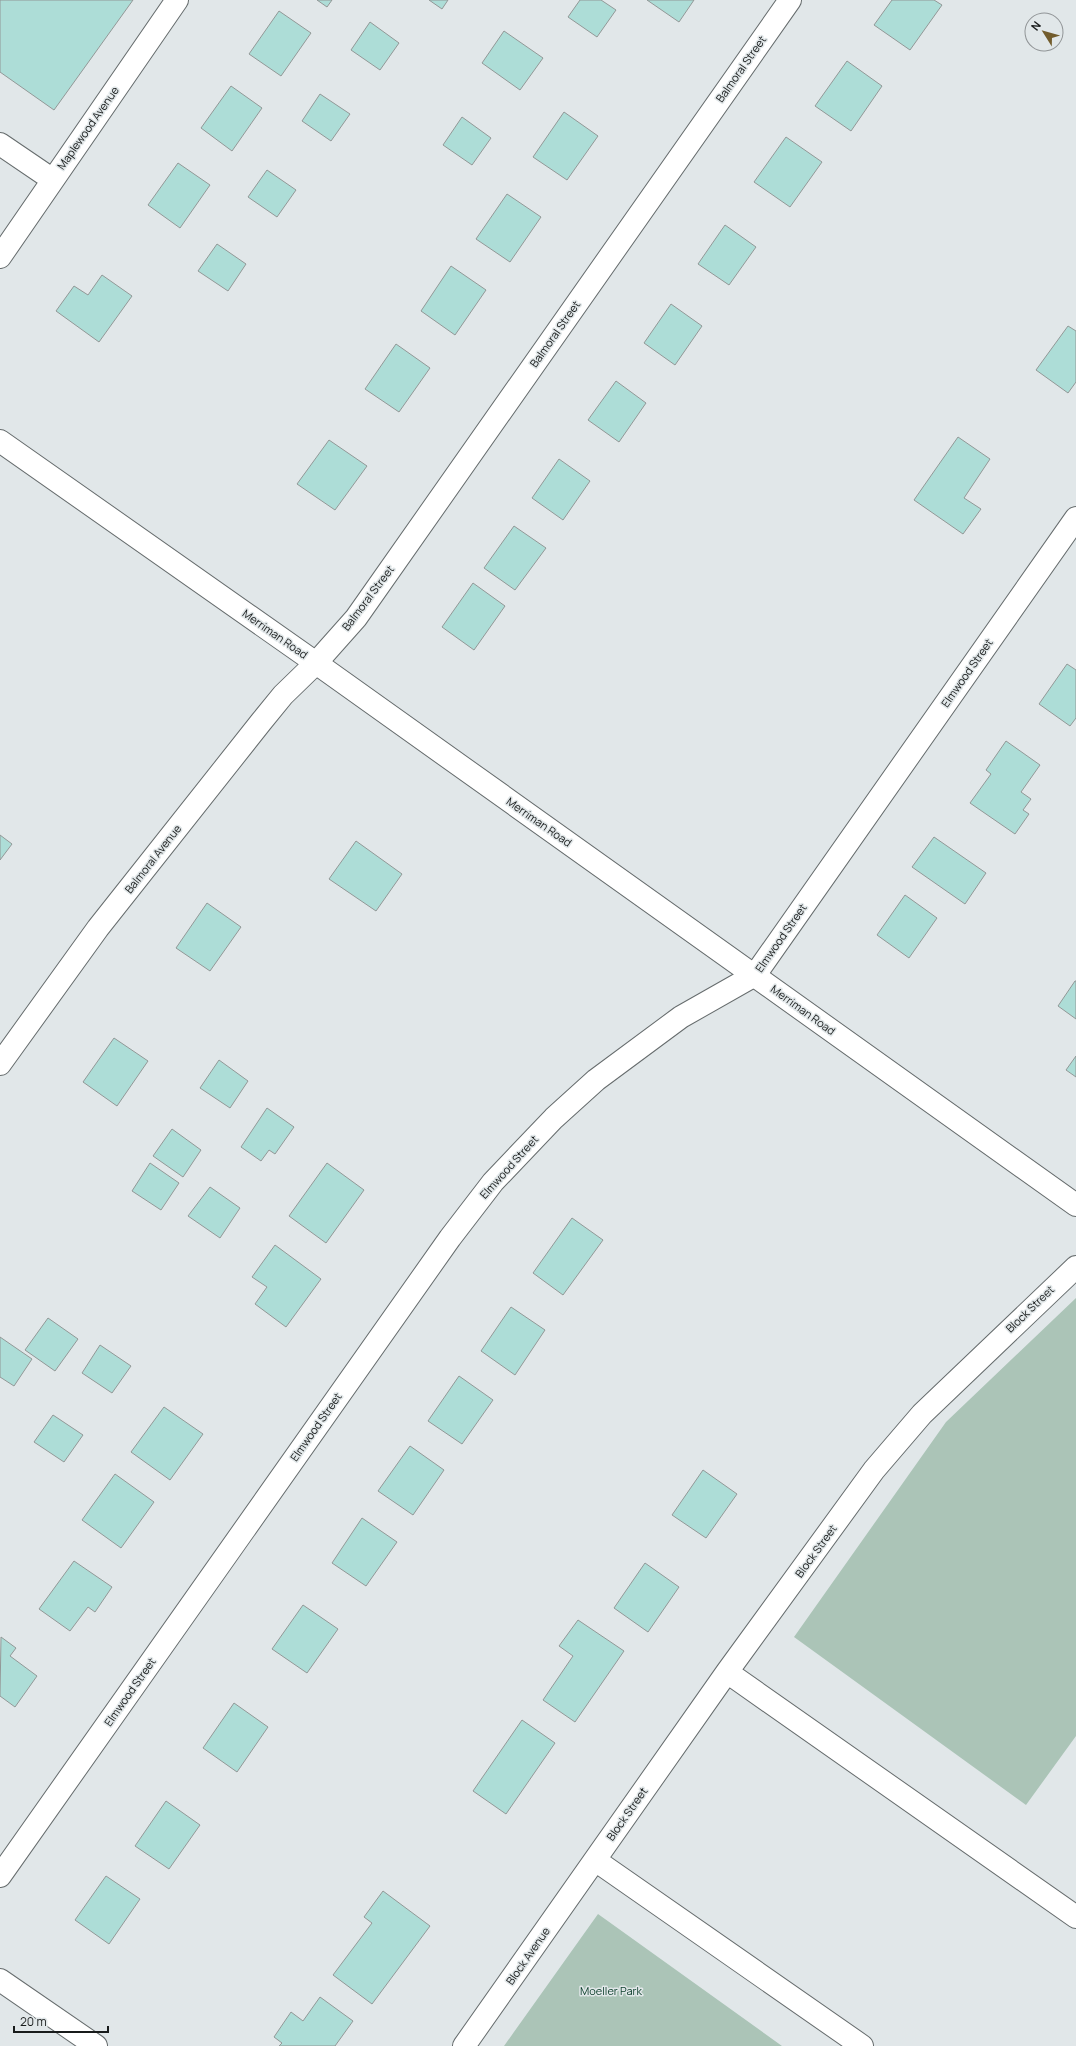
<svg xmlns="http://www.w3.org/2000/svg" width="1076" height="2046" font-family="Manrope,sans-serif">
<rect width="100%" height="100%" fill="#e1e7e9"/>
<!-- green -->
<path fill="#abc4b7" d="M1076,1298V1736L1026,1805L794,1637L946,1422Z
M598,1914L782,2046H504Z"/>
<!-- building -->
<path fill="#adddd7" stroke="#929897" d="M0,0H133L54,110L0,72Z
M317,0H332L327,7Z
M429,0H448L442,9Z
M580,0H601L616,10L597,37L568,17Z
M647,0H694L679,22Z
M892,0H934L942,5L910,50L874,25Z
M279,11L311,33L281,76L249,54Z
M370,22L399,43L380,70L351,50Z
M504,31L543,58L520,90L482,63Z
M847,61L882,86L851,131L815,106Z
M231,86L262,108L232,151L201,128Z
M320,94L350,114L331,141L302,121Z
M564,112L598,136L567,180L533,157Z
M462,117L491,138L472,165L443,145Z
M786,137L822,162L790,207L754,182Z
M178,163L210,185L180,228L148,205Z
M267,170L296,190L277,217L248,197Z
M507,194L541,217L510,262L476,239Z
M725,225L756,247L729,285L698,264Z
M217,244L246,264L228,291L198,271Z
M451,266L486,290L455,335L421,311Z
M102,275L132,296L99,342L56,311L74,286L88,295Z
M671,304L702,326L675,365L644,343Z
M1068,326L1076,331V382L1068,393L1036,370Z
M396,344L430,368L399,412L365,389Z
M616,381L646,403L619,442L588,420Z
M958,437L990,459L964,498L981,509L963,534L914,500Z
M329,440L367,466L335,510L297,484Z
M559,459L590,481L563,520L532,498Z
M514,526L546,548L515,590L484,568Z
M473,583L505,606L474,650L442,627Z
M1067,664L1076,670V718L1070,726L1039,704Z
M1006,741L1040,765L1021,792L1031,799L1023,810L1029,814L1015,834L970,803L991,774L986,770Z
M0,835L12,844L0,860Z
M934,837L986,873L965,904L912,867Z
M356,841L402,874L376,911L329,879Z
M905,895L937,918L909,958L877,935Z
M207,903L241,927L210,971L176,948Z
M1075,981H1076V1019L1058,1006Z
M114,1038L148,1061L117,1106L83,1082Z
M1076,1056V1077L1066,1070Z
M219,1060L248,1081L230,1108L200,1088Z
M267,1108L294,1127L275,1154L269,1150L261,1161L241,1147Z
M172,1129L201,1150L183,1177L153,1156Z
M150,1163L179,1183L161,1210L132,1191Z
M327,1163L364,1190L326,1243L289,1216Z
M210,1187L240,1208L220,1238L188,1216Z
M572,1218L603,1240L563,1295L533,1273Z
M275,1245L321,1279L286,1327L255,1304L267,1287L252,1277Z
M511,1307L545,1330L515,1375L481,1351Z
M48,1318L78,1339L55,1371L25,1350Z
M0,1337L32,1359L14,1386L0,1377Z
M100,1345L131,1366L112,1393L82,1373Z
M459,1376L493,1400L462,1444L428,1421Z
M164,1407L203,1434L170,1480L131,1452Z
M53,1415L83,1435L64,1462L34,1442Z
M410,1446L444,1470L413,1515L378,1491Z
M703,1470L737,1494L706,1538L672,1515Z
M115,1474L154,1502L121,1548L82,1520Z
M362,1518L397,1542L366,1586L332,1563Z
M74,1561L112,1587L95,1612L88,1607L70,1631L39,1609Z
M645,1563L679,1587L648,1632L614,1608Z
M303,1605L338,1629L307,1673L272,1649Z
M578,1620L624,1651L575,1722L543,1700L573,1656L559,1646Z
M1,1637L16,1648L10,1656L37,1676L15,1707L0,1696Z
M234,1703L268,1727L237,1772L203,1748Z
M522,1720L555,1743L506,1814L473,1791Z
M166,1801L200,1825L169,1869L135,1846Z
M106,1876L140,1899L109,1944L75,1920Z
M383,1891L430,1926L372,2004L333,1975L372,1923L364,1917Z
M320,1997L353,2021L335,2046H279L282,2043L274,2037L291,2012L303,2021Z"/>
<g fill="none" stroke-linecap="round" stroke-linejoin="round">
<!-- minor casing -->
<g stroke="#666c6d" stroke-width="24">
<path id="minor" d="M0,144L53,180
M0,257L177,0
M0,1064L98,928L261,722L283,695L316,663L356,618L790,0
M727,1672L1076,1917
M595,1860L862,2046
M0,1876L450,1238L493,1182L554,1118L596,1080L681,1017L755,975L1076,518
M0,1980L96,2046
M464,2046L727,1672L874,1470L922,1414L1076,1267"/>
</g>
<!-- major casing -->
<g stroke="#666c6d" stroke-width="24">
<path id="major" d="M0,441L316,663L1076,1205"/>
</g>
<!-- minor -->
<use href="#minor" stroke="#fff" stroke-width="22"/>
<!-- major -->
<use href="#major" stroke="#fff" stroke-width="22"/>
</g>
<g text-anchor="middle" stroke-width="3" stroke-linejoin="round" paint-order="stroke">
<!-- street labels -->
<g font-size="11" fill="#181b1b" stroke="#e1e7e9">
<text transform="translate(741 69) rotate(-55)" y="4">Balmoral Street</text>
<text transform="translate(88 128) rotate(-55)" y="4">Maplewood Avenue</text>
<text transform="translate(555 334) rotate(-55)" y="4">Balmoral Street</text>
<text transform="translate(368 598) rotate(-53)" y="4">Balmoral Street</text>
<text transform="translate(275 634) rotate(35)" y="4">Merriman Road</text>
<text transform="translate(967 673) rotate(-55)" y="4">Elmwood Street</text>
<text transform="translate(539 822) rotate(35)" y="4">Merriman Road</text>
<text transform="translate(153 859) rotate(-52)" y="4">Balmoral Avenue</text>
<text transform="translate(781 938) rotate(-55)" y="4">Elmwood Street</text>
<text transform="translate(803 1010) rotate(36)" y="4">Merriman Road</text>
<text transform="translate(509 1167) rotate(-48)" y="4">Elmwood Street</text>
<text transform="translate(1030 1309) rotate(-44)" y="4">Block Street</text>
<text transform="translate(316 1427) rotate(-55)" y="4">Elmwood Street</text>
<text transform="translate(816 1551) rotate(-54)" y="4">Block Street</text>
<text transform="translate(130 1692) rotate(-55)" y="4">Elmwood Street</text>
<text transform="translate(627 1814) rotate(-55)" y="4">Block Street</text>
<text transform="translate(528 1956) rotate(-55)" y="4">Block Avenue</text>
</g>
<!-- park labels -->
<g font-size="11" fill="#073b27" stroke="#e1e7e9">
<text x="611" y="1995">Moeller Park</text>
</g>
</g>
<!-- north arrow -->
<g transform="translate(1044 32) rotate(307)"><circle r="19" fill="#e1e7e9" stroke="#919597"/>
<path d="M0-3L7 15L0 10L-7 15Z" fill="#725c2c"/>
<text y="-6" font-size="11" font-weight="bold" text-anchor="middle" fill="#181b1b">N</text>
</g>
<!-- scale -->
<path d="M14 2026v6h94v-6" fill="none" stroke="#181b1b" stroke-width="2"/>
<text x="20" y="2026" font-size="12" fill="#181b1b" stroke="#e1e7e9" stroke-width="3" paint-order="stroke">20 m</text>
</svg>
